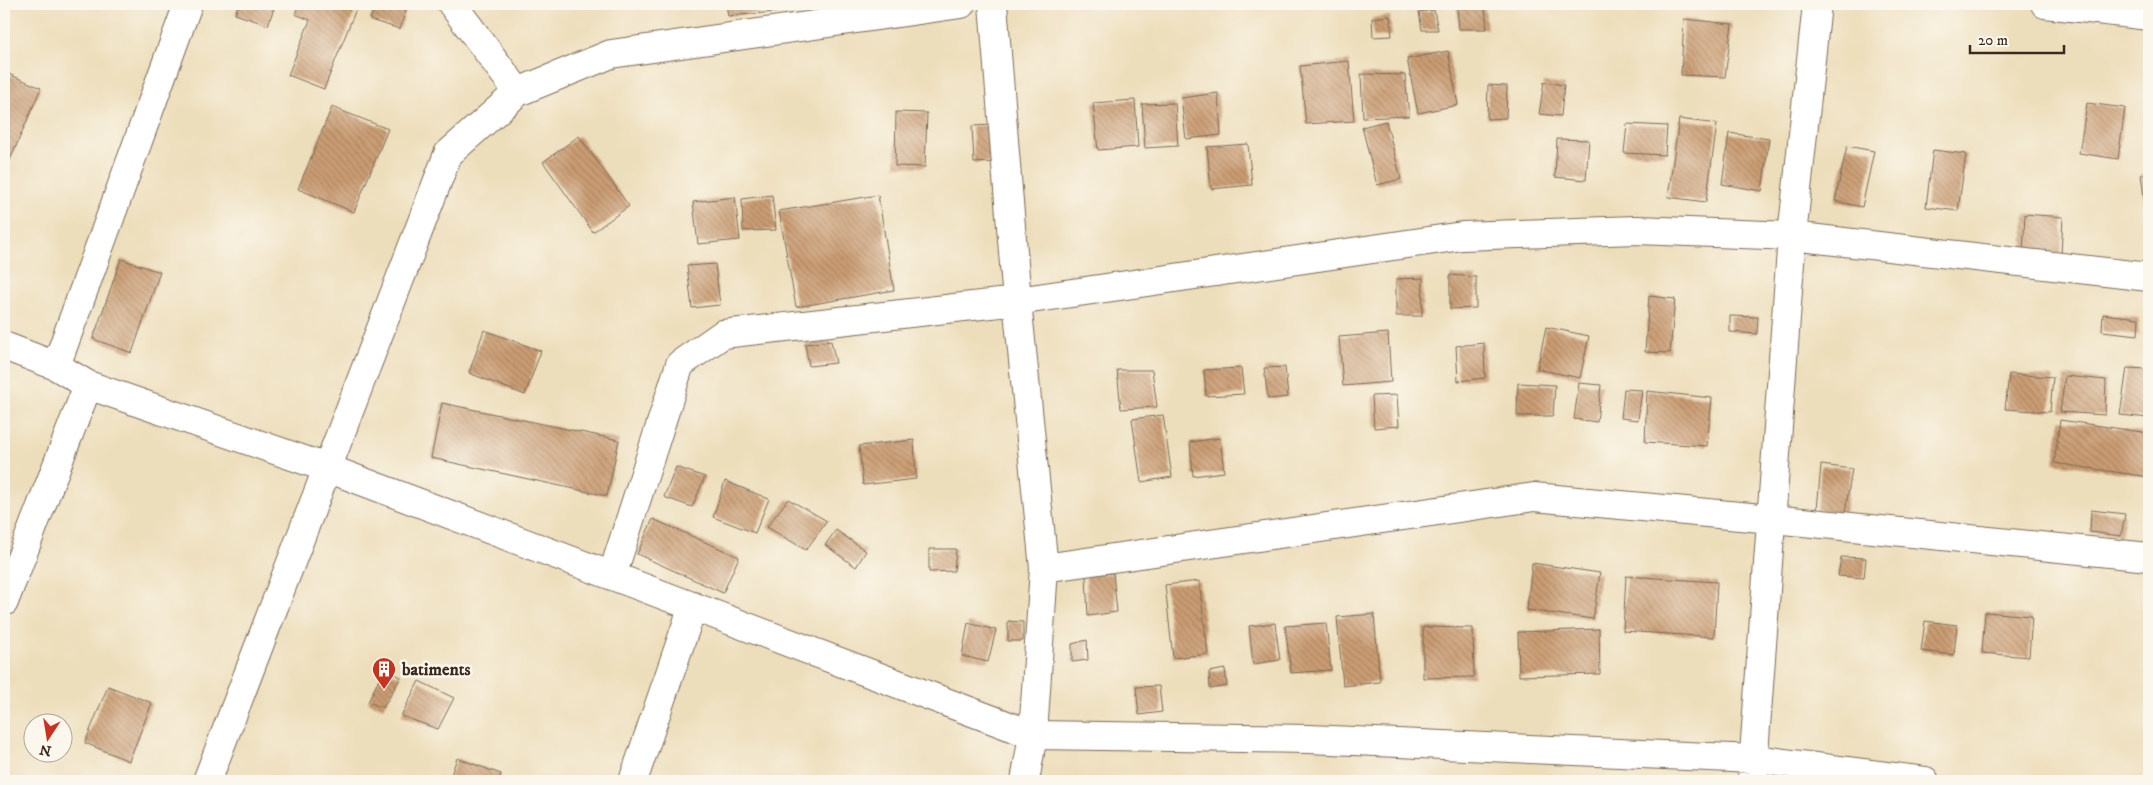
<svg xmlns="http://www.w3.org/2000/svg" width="2153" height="785" font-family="'IM FELL DW Pica',serif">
<defs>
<pattern id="building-back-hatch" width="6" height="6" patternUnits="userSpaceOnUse" patternTransform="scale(1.25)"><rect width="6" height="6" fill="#cb9d73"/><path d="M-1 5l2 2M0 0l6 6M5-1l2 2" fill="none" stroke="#a6805e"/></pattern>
</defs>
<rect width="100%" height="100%" fill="#fbf7ec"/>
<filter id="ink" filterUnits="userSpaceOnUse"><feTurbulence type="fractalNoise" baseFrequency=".02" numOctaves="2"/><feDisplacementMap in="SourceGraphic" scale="10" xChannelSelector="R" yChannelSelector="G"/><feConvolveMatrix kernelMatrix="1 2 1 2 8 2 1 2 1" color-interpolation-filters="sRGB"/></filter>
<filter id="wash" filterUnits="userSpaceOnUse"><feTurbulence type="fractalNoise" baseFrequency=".0096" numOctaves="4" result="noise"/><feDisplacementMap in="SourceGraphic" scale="20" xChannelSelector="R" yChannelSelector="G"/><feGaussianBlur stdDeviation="1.12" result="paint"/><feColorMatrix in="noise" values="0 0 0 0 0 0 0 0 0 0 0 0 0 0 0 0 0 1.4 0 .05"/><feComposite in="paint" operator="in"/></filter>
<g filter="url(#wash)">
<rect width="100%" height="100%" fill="#eddebb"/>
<g id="blocks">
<!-- building -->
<path fill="url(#building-back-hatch)" d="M239,4H260L274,8L268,25L235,14Z
M299,4H358L324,89L288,75L310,20L295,14Z
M375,4H408L400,29L370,20Z
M726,4H776L777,12L728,16Z
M1457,8H1485L1487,29H1459Z
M1434,10L1438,30H1422L1419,12Z
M1390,16L1392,36L1373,37L1372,18Z
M1684,19L1732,24L1725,77L1681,75Z
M1448,51L1458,105L1418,113L1407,59Z
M1349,61L1354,121L1306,124L1300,66Z
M4,72L41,88L4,174Z
M1361,74L1405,75L1409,116L1363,118Z
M1544,82L1564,85L1561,116L1539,114Z
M1488,85L1507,86L1506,118L1487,119Z
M1218,93L1221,135L1186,139L1181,98Z
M1135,100L1138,147L1098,150L1093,103Z
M1175,103L1178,146L1145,148L1142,104Z
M2087,103L2125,108L2118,159L2079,153Z
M332,107L388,129L354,212L298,189Z
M896,112L927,113L925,167L895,166Z
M1679,119L1717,124L1706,202L1668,197Z
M1386,121L1401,179L1377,185L1362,127Z
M1627,124L1667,126L1665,155L1624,153Z
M2148,124H2149V159H2145Z
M992,125L994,162L974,163L972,126Z
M1729,133L1769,139L1762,191L1722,184Z
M579,136L629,206L593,232L543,162Z
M1557,139L1589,140L1586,180L1555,177Z
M1248,144L1252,185L1211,189L1207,147Z
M1847,146L1874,151L1862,207L1835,201Z
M1933,150L1966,154L1958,211L1926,207Z
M2141,174H2149V212H2146Z
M772,195L776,230L743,231L742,199Z
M878,195L894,290L796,307L779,211Z
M735,197L740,240L698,244L693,202Z
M2025,214L2063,217L2061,255L2023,252Z
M121,259L160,272L132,353L93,339Z
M715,264L720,305L692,308L687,266Z
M1450,275L1476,277V308L1450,309Z
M1423,278L1422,316H1396V279Z
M1649,296L1675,299L1670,353L1645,352Z
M2103,314L2139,318L2138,335L2102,331Z
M1730,316L1758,317L1757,334L1730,332Z
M1546,327L1589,336L1580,378L1537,369Z
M484,330L541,351L525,395L469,373Z
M1388,333L1391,382L1343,386L1339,337Z
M831,341L836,363L809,366L805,344Z
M1484,343L1485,378L1458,381L1456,346Z
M1285,367L1288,397L1268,399L1264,368Z
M1241,368L1244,394L1206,396L1204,370Z
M2127,368L2149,369V418L2120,415Z
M1117,370H1152L1157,407L1121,409Z
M2009,374L2053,377L2050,412L2005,409Z
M2065,376L2106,380L2105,415L2060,412Z
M1518,383L1555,385L1553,416H1517Z
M1579,383L1601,385L1597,422L1574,419Z
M1624,389L1642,390L1638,420L1621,418Z
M1647,391L1712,398L1707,446L1645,442Z
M1397,395L1399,426L1374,428L1372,396Z
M442,403L619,440L607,496L431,458Z
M1163,415L1172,477L1141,482L1132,419Z
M2060,420L2149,433V477L2054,463Z
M1220,438L1224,472L1193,476L1190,442Z
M914,440L916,479L863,485L859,446Z
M1821,465L1852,469L1845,513L1817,510Z
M676,467L705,477L692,507L664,497Z
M725,481L769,499L755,533L713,517Z
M788,499L827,521L806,550L767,527Z
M2091,510L2125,514L2121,536L2090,532Z
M653,519L739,557L723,593L637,554Z
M836,530L866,551L856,567L825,545Z
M929,549H956L954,571L929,572Z
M1841,557L1866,558L1864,578L1838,576Z
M1532,563L1600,573L1593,619L1527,610Z
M1113,573L1117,612L1088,616L1086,576Z
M1626,576L1717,582L1714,637L1623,631Z
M1199,581L1208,654L1173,658L1165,585Z
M1985,612L2032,616L2029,657L1982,653Z
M1374,614L1380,682L1343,686L1337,617Z
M1008,621L1023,622V641H1008Z
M1925,621L1957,625L1954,655L1921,651Z
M968,623L996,630L988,662L962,656Z
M1275,623L1280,660L1253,664L1249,626Z
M1326,623L1331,670L1291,673L1285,626Z
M1423,627L1473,628L1474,677L1423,678Z
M1599,629L1600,674L1519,676L1518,632Z
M1087,640L1088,660L1072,662V644Z
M384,669L401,677L383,708L368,702Z
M1225,669L1227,686L1210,689L1209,672Z
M419,681L454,698L438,729L401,716Z
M108,686L152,703L129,761L85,743Z
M1159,686L1162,712L1139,715L1136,687Z
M457,758L501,774L499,781H449Z"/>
</g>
</g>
<g filter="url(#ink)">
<use href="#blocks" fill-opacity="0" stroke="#796955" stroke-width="1"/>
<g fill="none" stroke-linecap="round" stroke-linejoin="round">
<!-- minor casing -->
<g stroke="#796955" stroke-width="30">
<path id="minor" d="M452,4L518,92
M993,4L1017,301L1044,568L1033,735L1025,781
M2045,4L2149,16
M4,346L56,366L88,385L327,468L1033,735L1309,739L1754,759L1925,781
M56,366L188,4
M1044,568L1534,497L1772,519L2149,557
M612,576L680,364L723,334L1017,301L1462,236L1637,230L1792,236L2149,277
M4,602L88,385
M207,781L448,154L518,92L611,54L961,4
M633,781L693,606
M1752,781L1792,236L1817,4"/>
</g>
<!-- minor -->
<use href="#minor" stroke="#fff" stroke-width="28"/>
</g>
</g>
<!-- icons -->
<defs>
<g id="building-pin" transform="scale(1.25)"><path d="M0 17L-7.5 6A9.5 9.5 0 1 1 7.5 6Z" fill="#c8321e" stroke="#fbf7ec"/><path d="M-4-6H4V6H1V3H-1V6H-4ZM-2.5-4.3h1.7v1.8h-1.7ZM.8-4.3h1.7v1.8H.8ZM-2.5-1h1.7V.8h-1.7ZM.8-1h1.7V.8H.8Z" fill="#fff"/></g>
</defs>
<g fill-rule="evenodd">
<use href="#building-pin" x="384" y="669"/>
</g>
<g text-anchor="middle" stroke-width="5" stroke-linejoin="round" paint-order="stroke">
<!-- poi labels -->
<g font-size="18" font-weight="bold" fill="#3b2a1e" stroke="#fbf7ec" text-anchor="start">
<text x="402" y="675">batiments</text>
</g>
</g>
<!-- margin -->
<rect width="2153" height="785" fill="none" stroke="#fbf7ec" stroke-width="20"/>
<!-- north arrow -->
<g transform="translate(48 738) rotate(192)"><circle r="24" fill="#fbf7ec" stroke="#aea59a"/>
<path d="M0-4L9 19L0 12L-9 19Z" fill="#c8321e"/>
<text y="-8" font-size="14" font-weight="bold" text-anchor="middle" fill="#3b2a1e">N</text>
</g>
<!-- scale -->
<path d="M1970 45v8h94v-8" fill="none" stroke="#3b2a1e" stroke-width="2.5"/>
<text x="1978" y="45" font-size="15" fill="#3b2a1e" stroke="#fbf7ec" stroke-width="4" paint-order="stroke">20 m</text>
</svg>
